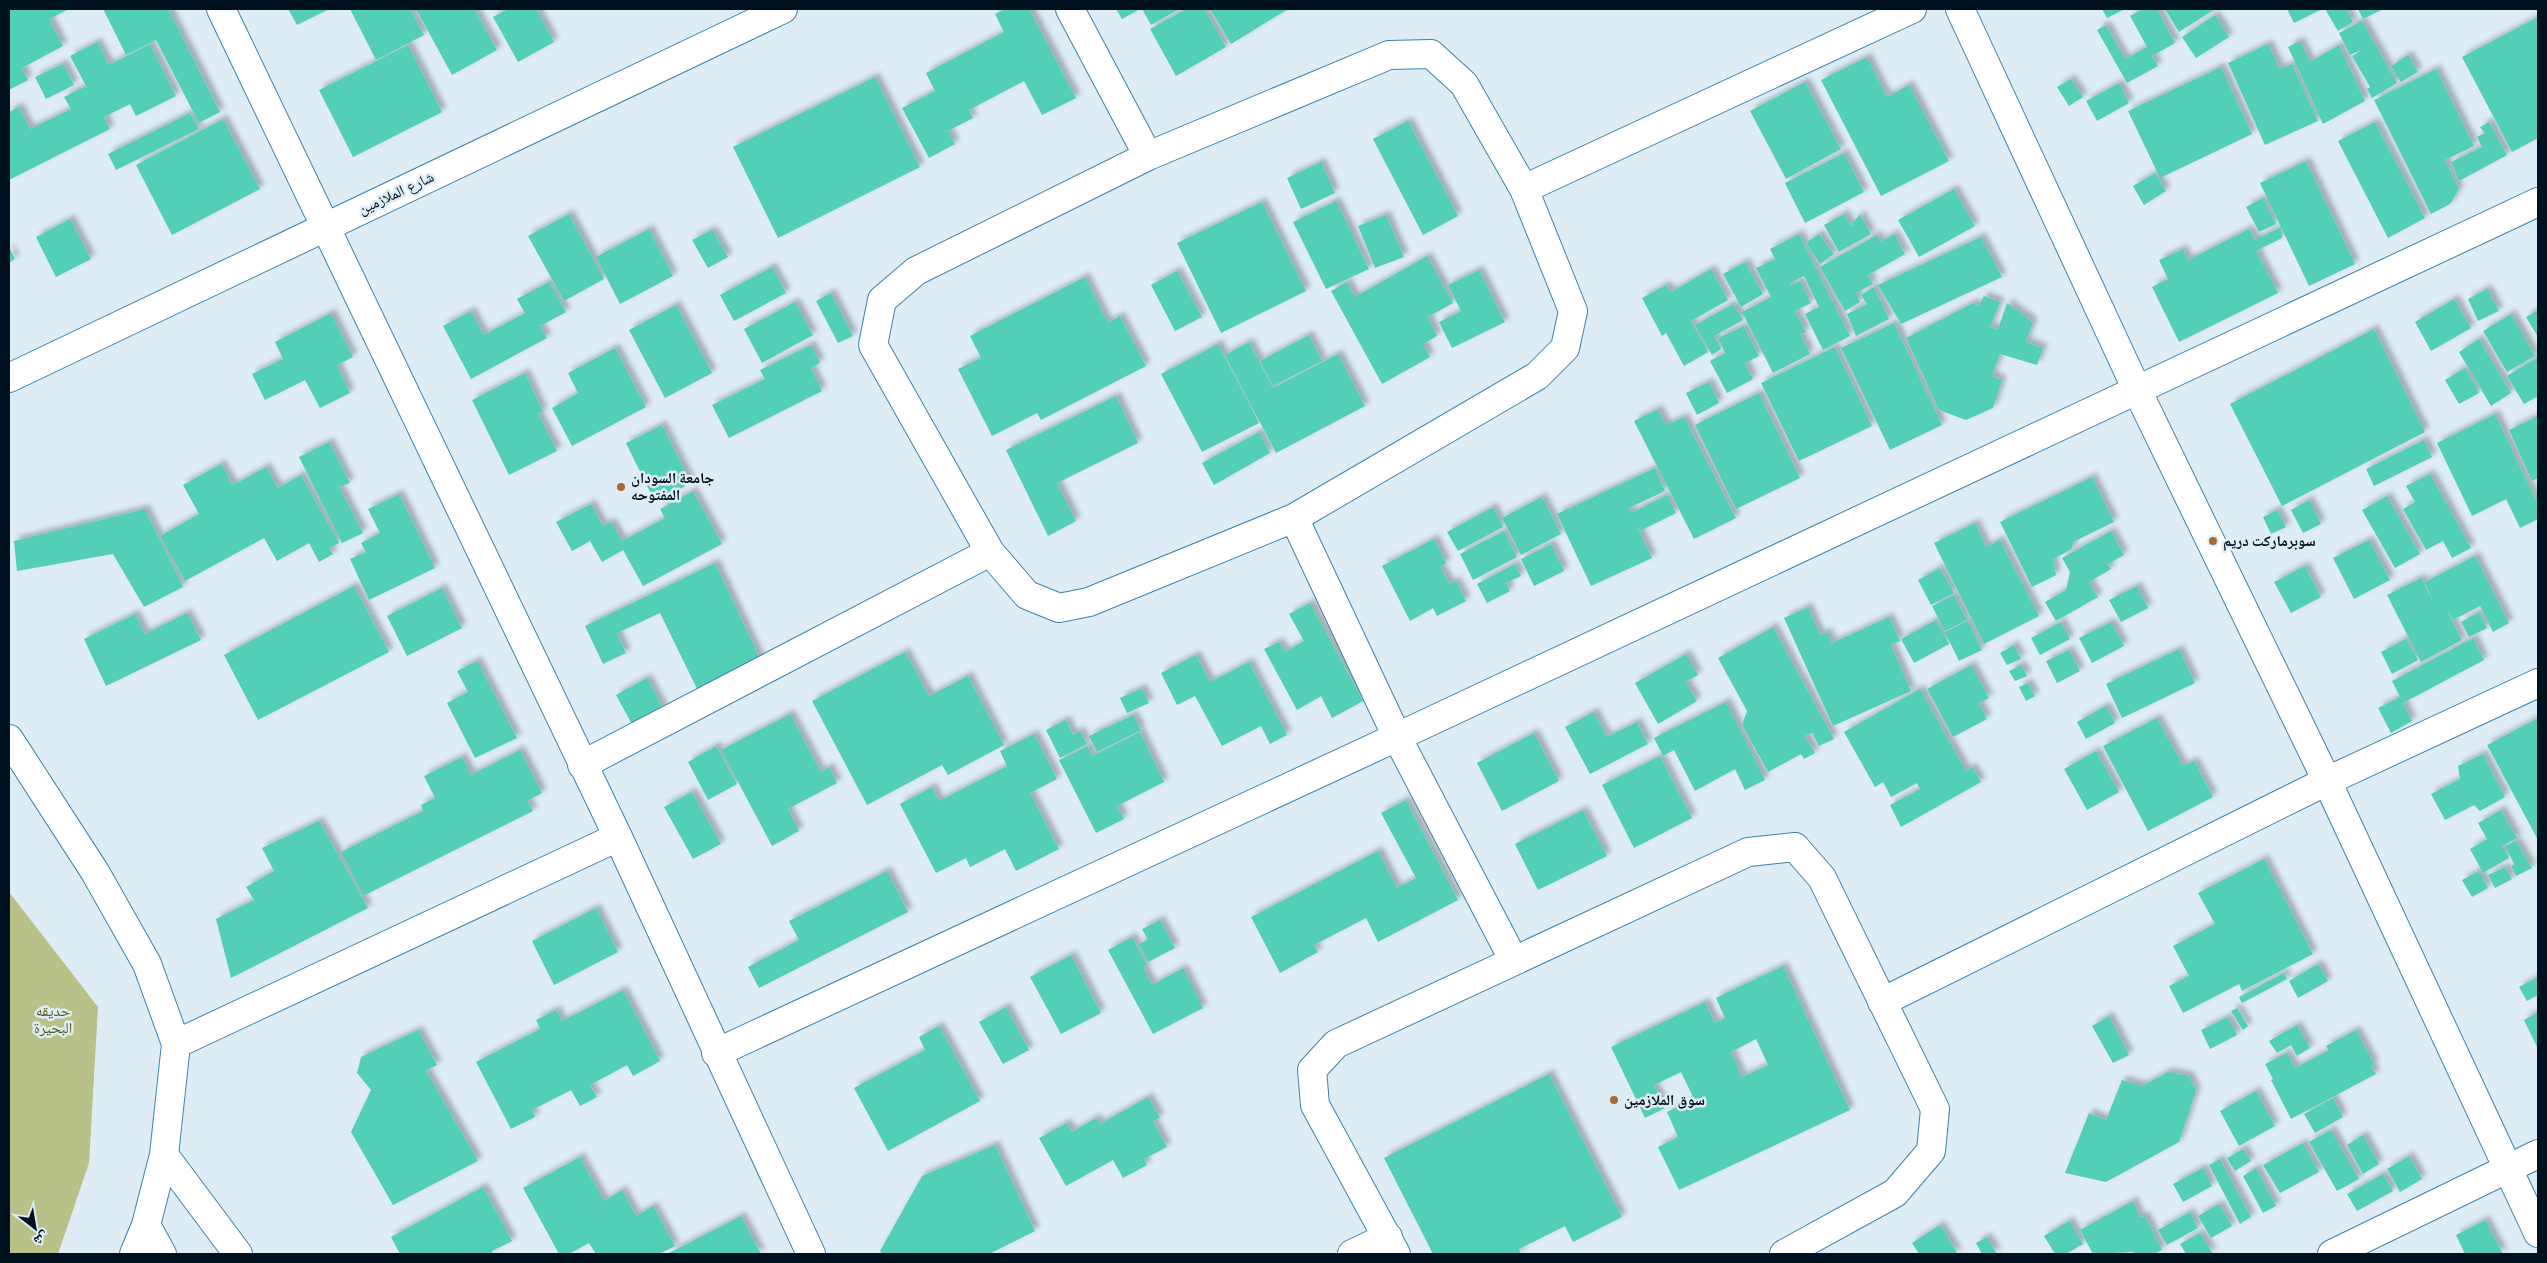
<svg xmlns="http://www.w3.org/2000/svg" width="2547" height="1263" font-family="Poppins,'Noto Naskh Arabic',sans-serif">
<defs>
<filter id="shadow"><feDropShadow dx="4.5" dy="-4.5" stdDeviation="2.5" flood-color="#0004"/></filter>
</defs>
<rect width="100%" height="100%" fill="#deecf6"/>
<!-- park -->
<path fill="#b7c188" d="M9,892L98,1007L89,1163L58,1254H9Z"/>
<!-- building -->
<path fill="#52cfb5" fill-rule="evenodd" filter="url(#shadow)" d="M9,9H69L49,19L63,46L22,68L28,80L9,90Z
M103,9H168L220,112L199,123L156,40L126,55Z
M288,9H329L297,25Z
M350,9H410L424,35L376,60Z
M416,9H474L497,50L452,75Z
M508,9H536L554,42L518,62L493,17Z
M1005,9H1029L1076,98L1042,115L1024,81L969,110L973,118L948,131L955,144L929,158L902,108L935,91L926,73L1004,32L995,14Z
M1116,9H1140L1122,19Z
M1142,9H1179L1151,25Z
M1186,9H1204L1226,47L1176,76L1150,29Z
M1210,9H1288L1231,44Z
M2102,9H2125L2107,18Z
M2143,9H2157L2175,43L2152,56L2158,66L2127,83L2097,30L2106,25L2125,59L2147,47L2130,16Z
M2165,9H2215L2179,32Z
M2287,9H2319L2320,10L2294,23Z
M2325,9H2346L2353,22L2338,31Z
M2358,9H2383L2363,19Z
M2215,15L2229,37L2196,58L2182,37Z
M2538,17V138L2512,152L2462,57Z
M2362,21L2397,83L2372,98L2367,89L2370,87L2352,56L2364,49L2350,55L2339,33Z
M2300,41L2310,62L2339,45L2365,101L2323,124L2288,47Z
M97,42L109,65L150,44L176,96L136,116L130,104L104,117L110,129L9,180V112L19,107L30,129L71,109L64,97L86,86L70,56Z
M2268,44L2280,69L2292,64L2318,121L2265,145L2228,63Z
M408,45L442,112L353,157L319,90Z
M2408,55L2418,72L2401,82L2391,66Z
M1867,57L1887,97L1909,85L1949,161L1881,196L1821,80Z
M63,64L74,85L46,99L35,77Z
M2221,67L2252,134L2160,178L2128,111Z
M2436,69L2474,146L2445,160L2459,189L2450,204L2431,214L2374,100Z
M875,77L920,167L778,238L733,147Z
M2071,79L2083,97L2069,106L2057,87Z
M1805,82L1841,149L1786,179L1750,111Z
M2119,83L2129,103L2097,121L2086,101Z
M190,113L199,129L116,170L108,154Z
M223,119L260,189L172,235L136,165Z
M1408,121L1458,216L1423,235L1373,139Z
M2375,122L2425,218L2388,238L2338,141Z
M2489,122L2507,155L2459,181L2451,162L2482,147L2477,137L2485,133L2480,127Z
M1844,153L1864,192L1805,223L1785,183Z
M2306,161L2355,264L2309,286L2260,183Z
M1321,162L1335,193L1301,209L1287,178Z
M2155,173L2166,191L2144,205L2133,186Z
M1954,189L1975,226L1919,257L1898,220Z
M2263,198L2276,224L2259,232L2246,207Z
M1336,201L1369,269L1326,289L1293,222Z
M1262,202L1306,291L1221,333L1177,243Z
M569,214L604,279L564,301L528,236Z
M1844,214L1851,226L1860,214L1871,234L1839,252L1824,225Z
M1386,215L1404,257L1375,268L1358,226Z
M70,219L91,259L56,277L36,237Z
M2281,227L2282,238L2256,251L2278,293L2179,342L2152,287L2168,279L2159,260L2183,249L2188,260L2249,229L2255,240Z
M649,229L673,276L620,304L596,257Z
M712,230L728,257L708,268L692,240Z
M1799,234L1850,336L1823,350L1805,314L1819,307L1804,276L1790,283L1791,286L1800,281L1811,303L1795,311L1806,332L1800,334L1810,354L1773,373L1742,312L1771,297L1756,268L1775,259L1770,249Z
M1819,234L1834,254L1820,264L1806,243Z
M1894,234L1905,254L1868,275L1873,284L1856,293L1860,302L1845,311L1820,267L1877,235L1880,242Z
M1981,237L2002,277L1901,324L1878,285Z
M9,247L15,259L9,263Z
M1427,256L1453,303L1428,317L1437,336L1423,344L1430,357L1382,384L1331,291L1347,282L1355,297Z
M1745,262L1763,294L1741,307L1723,274Z
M772,267L786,293L734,321L720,295Z
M1711,269L1728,300L1691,321L1708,352L1684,366L1666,333L1662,336L1642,298L1666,285L1671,292Z
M1479,270L1505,322L1452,348L1439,322L1461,311L1448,285Z
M1177,271L1202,317L1175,331L1151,285Z
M1085,277L1108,323L1120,316L1146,366L1041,420L1037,413L992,436L958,369L981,358L970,336Z
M549,282L566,312L540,326L547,338L471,379L443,326L471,311L484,335L525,313L517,299Z
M1874,287L1889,319L1856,336L1847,314L1867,304L1861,295Z
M2487,289L2499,311L2478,321L2468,299Z
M831,293L853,336L838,343L816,301Z
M1984,296L2000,302L1990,327L1998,329L2007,303L2033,322L2026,342L2043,348L2037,365L2000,354L1992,376L2002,380L1993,408L1966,420L1939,410L1906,338L1973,303L1979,306Z
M2454,299L2471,328L2431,351L2415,322Z
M795,302L813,335L762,363L744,329Z
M1733,304L1743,320L1714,336L1721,349L1712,355L1695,325Z
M676,305L712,373L665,398L629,330Z
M2538,310V337L2526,317Z
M331,313L353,357L337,365L350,393L320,408L305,380L265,400L252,374L283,359L275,342Z
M2511,314L2535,356L2507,372L2483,331Z
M1894,323L1942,425L1890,450L1841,348Z
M1744,326L1759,356L1745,363L1753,379L1727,393L1710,361L1725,353L1718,338Z
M2374,329L2425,432L2282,506L2230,404Z
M1309,335L1322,361L1273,386L1260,361Z
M2479,339L2511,393L2491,406L2459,352Z
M1249,342L1273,388L1338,354L1365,406L1276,453L1225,355Z
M1218,344L1259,423L1202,452L1161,374Z
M811,345L820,363L811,368L822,391L729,438L712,405L765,379L760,370Z
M1835,347L1872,426L1799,461L1761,383Z
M615,348L646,407L572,446L552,408L578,393L568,373Z
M2538,357V396L2524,404L2507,376Z
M2465,368L2479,393L2459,404L2445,380Z
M525,373L543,412L538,414L557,451L509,475L472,400Z
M1709,382L1719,403L1697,415L1686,393Z
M1759,393L1800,478L1736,509L1695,425Z
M1116,396L1138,443L1057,483L1076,521L1048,536L1006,450Z
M1658,409L1666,425L1684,417L1736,518L1694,539L1634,421Z
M2495,414L2538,504V519L2520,528L2506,499L2472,516L2437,443Z
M2538,416V478L2532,481L2509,430Z
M662,425L691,483L655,502L626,443Z
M1259,432L1270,453L1214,485L1202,463Z
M2424,440L2432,457L2374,486L2366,469Z
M329,442L350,483L339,487L363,533L342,543L299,457Z
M221,464L233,485L266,467L278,488L301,475L339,543L329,548L333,554L319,562L309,543L277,561L264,538L185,581L160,536L199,514L183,485Z
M1655,468L1665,491L1629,508L1631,513L1667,495L1676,513L1640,531L1635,522L1652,558L1591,586L1557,514Z
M2430,474L2471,548L2452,558L2443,541L2426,550L2403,509L2415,502L2406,486Z
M2092,477L2114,522L2073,542L2072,549L2053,559L2056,575L2032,587L2000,522Z
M693,491L722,544L643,586L623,550L602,562L590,541L572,551L556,522L591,504L603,526L611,522L622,541L665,518L660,509Z
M399,494L435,568L369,600L350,559L366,552L361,543L380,533L368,509Z
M2387,496L2420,554L2395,568L2362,510Z
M1542,497L1561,534L1521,555L1502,518Z
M2309,500L2321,524L2303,533L2291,510Z
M1493,507L1503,527L1458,551L1447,532Z
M145,509L183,587L144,607L113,554L17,571L14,541Z
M2277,510L2286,527L2271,534L2263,517Z
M1975,523L1986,547L2000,540L2039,616L1984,644L1934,543Z
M1504,531L1517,557L1473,580L1460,554Z
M2111,531L2124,555L2108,564L2111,569L2089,582L2098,597L2056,621L2045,602L2066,590L2070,572L2062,558Z
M1434,539L1446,563L1440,567L1450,584L1456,581L1466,601L1437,616L1433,608L1410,621L1382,566Z
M2369,540L2390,580L2354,599L2333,558Z
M1551,544L1564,571L1534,586L1521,559Z
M2475,556L2509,623L2493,632L2480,606L2453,620L2446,609L2462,640L2421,662L2387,595L2421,578L2433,601L2425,582Z
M715,563L763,665L700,695L660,613L617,633L626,653L603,664L585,626Z
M1515,564L1521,576L1506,583L1510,591L1487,603L1477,584Z
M2305,566L2321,597L2291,613L2274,582Z
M1940,568L1954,593L1931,605L1918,580Z
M354,586L389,652L258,720L224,655Z
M2137,586L2148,608L2121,622L2109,600Z
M442,588L462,628L407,656L387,616Z
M1954,595L1967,620L1945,631L1932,606Z
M1310,603L1363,701L1332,718L1321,696L1297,710L1264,649L1279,642L1285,652L1304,641L1289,614Z
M1808,607L1820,635L1827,632L1832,643L1889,617L1900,641L1891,645L1911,691L1833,726L1784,618Z
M2479,612L2487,628L2469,637L2461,622Z
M187,613L201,640L106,686L84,639L135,614L145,634Z
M1936,620L1949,644L1914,663L1901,639Z
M1968,621L1982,650L1959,661L1945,632Z
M2061,622L2070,639L2040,655L2031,638Z
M2111,622L2124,646L2092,663L2079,638Z
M1773,627L1834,739L1819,746L1812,733L1805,736L1815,753L1804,759L1801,754L1768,772L1742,725L1747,711L1718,658Z
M2473,638L2484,660L2403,703L2412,721L2391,733L2378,708L2400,697L2392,681Z
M2406,639L2418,660L2392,674L2381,652Z
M2014,645L2021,659L2007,665L2000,653Z
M2179,649L2195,683L2122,718L2106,684Z
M2069,650L2080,671L2057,683L2046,661Z
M905,652L929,696L968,676L1004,745L948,775L942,765L867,805L812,701Z
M1686,654L1698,675L1686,682L1697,701L1658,724L1635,683Z
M1196,655L1210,682L1249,662L1287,735L1270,744L1261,726L1222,746L1195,696L1177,705L1161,673Z
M477,661L517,738L475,758L447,703L468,692L457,671Z
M1971,665L1989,698L1979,703L1987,719L1953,737L1927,689Z
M2021,665L2027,676L2015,681L2009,671Z
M647,678L664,710L633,726L616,695Z
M2028,683L2035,696L2026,701L2019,687Z
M1142,688L1149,703L1127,713L1120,698Z
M1920,689L1966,771L1972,767L1981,782L1901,827L1890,805L1920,789L1917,783L1891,797L1883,782L1875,787L1844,732Z
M1726,702L1765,780L1745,790L1735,769L1695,791L1674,750L1663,756L1654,738Z
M2106,706L2115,723L2086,739L2077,722Z
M1594,712L1607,737L1637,722L1648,744L1590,774L1565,727Z
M790,714L821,772L829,767L837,783L788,809L799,831L772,846L721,750Z
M1133,715L1141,730L1097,752L1089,736Z
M2157,718L2183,766L2194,761L2213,797L2148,831L2103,746Z
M2538,718V840L2487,745Z
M1066,720L1073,735L1080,731L1087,744L1060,758L1046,730Z
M1140,732L1164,782L1117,806L1124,819L1096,833L1059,760L1088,746L1092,756Z
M1534,733L1559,781L1502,811L1477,763Z
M1034,734L1057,779L1030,793L1059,849L1016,871L1005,849L970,867L966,858L936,873L900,804L932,787L939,801L1007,766L1000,751Z
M716,746L737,784L708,800L688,762Z
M520,750L542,793L527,801L533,811L363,896L341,852L423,811L421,805L435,798L424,776L462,757L471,775Z
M2096,751L2119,792L2087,810L2064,769Z
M2483,754L2505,797L2480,811L2474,805L2445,820L2431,794L2460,779L2458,766Z
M1660,756L1692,818L1634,848L1602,785Z
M692,792L721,844L693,859L664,807Z
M1406,800L1458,900L1378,942L1366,918L1314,945L1318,952L1280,973L1251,917L1378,851L1397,888L1416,878L1381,813Z
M1583,810L1607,856L1538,890L1515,844Z
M2501,810L2517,838L2502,846L2509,858L2483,873L2470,849L2487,839L2478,823Z
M319,821L368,908L231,978L216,919L254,900L246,887L274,871L262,848Z
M2516,841L2532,868L2516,876L2511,866L2514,864L2505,846Z
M2264,859L2313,954L2242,991L2239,984L2183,1013L2169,986L2189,976L2173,946L2215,924L2198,893Z
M2505,867L2512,879L2495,888L2488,875Z
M887,871L908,912L759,988L748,967L799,940L789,921Z
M2479,871L2488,888L2472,897L2462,880Z
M596,908L618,952L554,985L532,941Z
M1160,920L1175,948L1148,962L1139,944L1148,940L1142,929Z
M1132,937L1147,965L1143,967L1152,985L1183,968L1203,1008L1153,1034L1108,950Z
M1071,955L1101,1013L1061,1034L1030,977Z
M2318,964L2328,981L2298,998L2289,981Z
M1783,966L1850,1110L1679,1190L1658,1147L1678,1137L1667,1112L1694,1099L1681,1072L1654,1085L1665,1108L1645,1118L1611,1047L1705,1002L1715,1023L1725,1018L1716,998ZM1756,1039L1768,1065L1742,1077L1731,1052Z
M2284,973L2287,979L2242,1003L2239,997Z
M2538,977V995L2527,1001L2519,987Z
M623,990L660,1061L633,1076L627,1065L590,1085L597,1097L580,1106L571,1090L532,1110L535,1117L511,1129L476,1062L540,1029L536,1020L556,1010L562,1021Z
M1006,1007L1029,1050L1003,1064L979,1022Z
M2237,1008L2248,1026L2243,1030L2231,1011Z
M2538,1012V1049L2524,1020Z
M2109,1016L2129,1055L2113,1063L2092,1026Z
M2228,1017L2237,1035L2210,1049L2201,1030Z
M2297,1025L2310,1048L2297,1056L2291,1045L2277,1053L2269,1041Z
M939,1026L980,1101L888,1151L854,1088L925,1050L919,1037Z
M418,1030L437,1065L426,1071L478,1161L393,1205L351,1132L371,1090L357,1073L361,1057Z
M2356,1030L2374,1064L2371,1066L2376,1074L2291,1119L2271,1080L2273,1079L2265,1064L2287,1053L2295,1068L2329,1050L2326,1046Z
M2168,1072L2189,1076L2196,1091L2179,1142L2106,1182L2065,1173L2089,1113L2106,1120L2122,1080L2142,1086Z
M1549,1074L1622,1217L1573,1242L1565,1226L1519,1249L1521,1254H1433L1384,1158Z
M2256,1091L2275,1126L2239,1146L2220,1111Z
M1148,1097L1160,1118L1153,1121L1167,1147L1144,1159L1147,1165L1123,1178L1113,1160L1066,1186L1039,1138L1067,1123L1072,1132L1096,1118L1100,1124Z
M2333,1098L2343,1117L2315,1133L2304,1114Z
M2331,1130L2359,1179L2337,1191L2309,1142Z
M2363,1135L2379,1164L2363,1174L2347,1145Z
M2303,1143L2319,1172L2280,1193L2263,1165Z
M995,1145L1035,1231L989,1254H882L880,1251L922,1176Z
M2243,1149L2251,1161L2235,1171L2227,1158Z
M2409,1156L2422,1179L2400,1192L2387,1169Z
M580,1157L604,1201L622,1190L636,1216L653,1206L675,1246L659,1254H596L589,1243L569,1254H559L523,1188Z
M2220,1159L2251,1217L2240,1224L2209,1165Z
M2203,1168L2212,1186L2183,1202L2173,1184Z
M2256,1168L2276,1206L2263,1213L2243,1176Z
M2383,1174L2393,1191L2357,1211L2347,1194Z
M483,1187L512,1241L492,1251L493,1254H400L391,1237Z
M2133,1201L2140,1217L2145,1216L2162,1250L2154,1254H2134L2133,1252L2093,1254L2080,1230Z
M2219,1204L2232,1226L2211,1238L2198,1216Z
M2190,1212L2198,1228L2167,1245L2158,1230Z
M741,1216L761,1254H667Z
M2485,1220L2503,1254H2465L2456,1235Z
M2069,1221L2083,1244L2066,1254H2055L2044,1236Z
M1940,1225L1958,1254H1919L1912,1243Z
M2200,1233L2213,1254H2186L2180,1244Z
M1987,1237L1997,1254H1982L1976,1243Z"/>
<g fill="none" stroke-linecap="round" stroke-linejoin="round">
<!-- minor casing -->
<g stroke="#3a84ae" stroke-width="30">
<path id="minor" d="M221,9L618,837L811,1254
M1070,9L1148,156
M1431,54L1464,84L1524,189L1573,311L1565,348L1537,376L1294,518L1089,602L1059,608L1027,595L990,552L873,345L882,300L916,271L1148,156L1389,55Z
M1524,189L1912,9
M1294,518L1397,737L1514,961
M9,739L95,872L147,964L176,1044L164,1155L146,1225L134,1254
M582,765L990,552
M1882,1002L2327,781L2538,683
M176,1044L618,837
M716,1053L1397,737L2538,202
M164,1155L238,1254
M146,1225L162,1254
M1352,1254L1388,1237
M1396,1254L1315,1105L1312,1070L1336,1044L1748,852L1795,847L1822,878L1935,1109L1931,1151L1895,1193L1784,1254
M2332,1254L2538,1154"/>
</g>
<!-- tertiary casing -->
<g stroke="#3a84ae" stroke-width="30">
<path id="tertiary" d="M1960,9L2137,390L2327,781L2538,1233
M9,378L783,9"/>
</g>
<!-- minor -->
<use href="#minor" stroke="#fff" stroke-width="28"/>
<!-- tertiary -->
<use href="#tertiary" stroke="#fff" stroke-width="28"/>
</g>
<!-- markers -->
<g fill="#aa6934" stroke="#deecf6" stroke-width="2">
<circle cx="621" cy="487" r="5"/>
<circle cx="2213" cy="541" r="5"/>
<circle cx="1614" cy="1100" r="5"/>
</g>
<g text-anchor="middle" stroke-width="5" stroke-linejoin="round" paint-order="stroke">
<!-- street labels -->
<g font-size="15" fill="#00121f" stroke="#deecf6">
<text transform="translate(396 193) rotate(-25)" y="5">شارع الملازمين</text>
</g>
<!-- poi labels -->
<g font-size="15" font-weight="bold" fill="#00121f" stroke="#deecf6" text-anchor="start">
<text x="631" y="483">جامعة السودان<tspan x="631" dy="17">المفتوحه</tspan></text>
<text x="2223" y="546">سوبرماركت دريم</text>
<text x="1624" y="1105">سوق الملازمين</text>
</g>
<!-- park labels -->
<g font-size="15" fill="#515a18" stroke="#deecf6">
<text x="53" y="1016">حديقه<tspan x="53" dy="17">البحيرة</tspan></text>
</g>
</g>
<!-- border -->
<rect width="2547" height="1263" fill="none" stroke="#00121f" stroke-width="20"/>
<!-- north arrow -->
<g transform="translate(35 1228) rotate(149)" stroke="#deecf6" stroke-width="4" paint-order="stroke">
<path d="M0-4L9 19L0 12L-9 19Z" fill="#00121f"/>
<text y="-8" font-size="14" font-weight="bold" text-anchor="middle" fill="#00121f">ش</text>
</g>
</svg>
